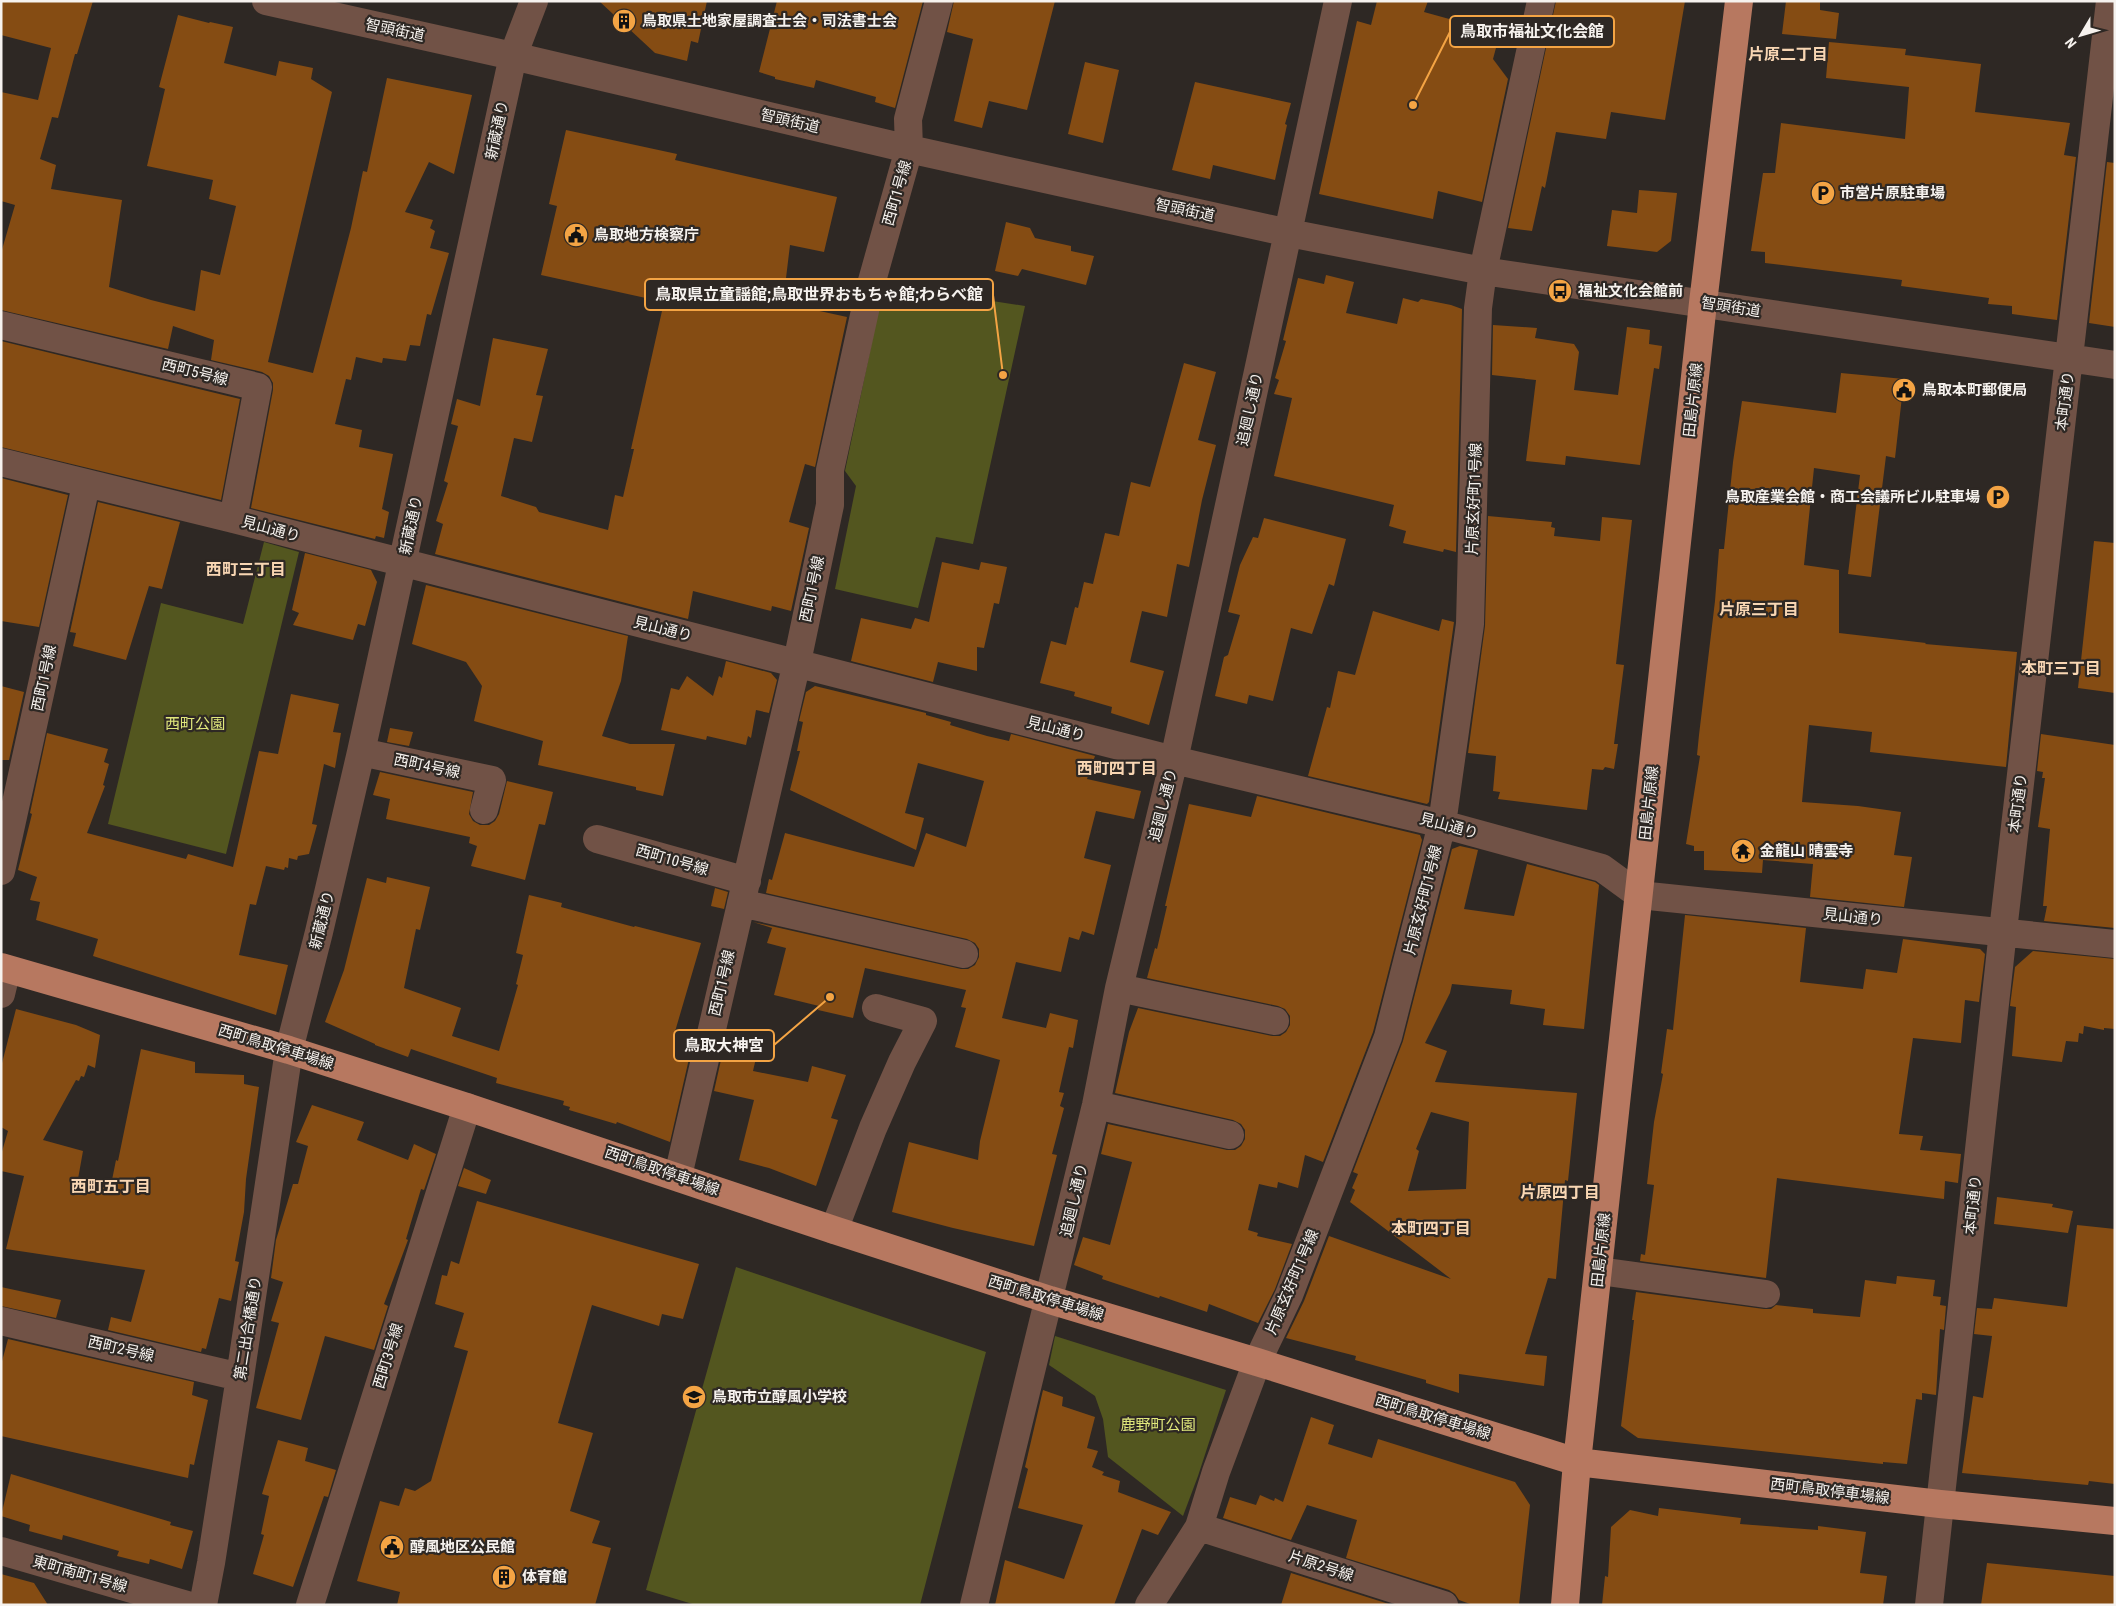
<svg xmlns="http://www.w3.org/2000/svg" width="2116" height="1606" font-family="'Roboto Condensed','Noto Sans JP',sans-serif">
<rect width="100%" height="100%" fill="#2e2824"/>
<!-- green -->
<path fill="#53561f" d="M896,286L1025,306L973,544L936,537L918,608L835,589L856,486L845,471L881,298Z
M264,542L299,552L226,854L108,824L161,603L243,624Z
M736,1267L986,1352L920,1605H696L646,1590Z
M1055,1336L1226,1390L1198,1476L1183,1516L1108,1457L1103,1419L1095,1396L1049,1365Z"/>
<!-- building -->
<path fill="#854c13" fill-rule="evenodd" d="M1,1H93L77,54H75L58,118L52,117L40,159L56,165L51,189L122,200L109,287L151,300L195,311L201,270L220,275L236,206L209,199L213,180L147,166L165,89L159,87L178,15L209,23L210,22L233,27L224,63L276,76L279,61L313,68L311,79L332,92L268,362L313,373L351,228L363,171L367,172L387,78L472,95L454,174L429,162L405,212L433,220L430,228L435,231L430,248L449,253L431,315L427,314L420,346L410,345L406,361L383,358L382,363L356,357L351,380L346,379L335,424L362,430L359,447L393,454L382,509L389,512L384,538L376,536L375,539L251,508L273,390V383L269,376L262,372L211,360L214,340L173,326L168,349L1,310V253L15,205L1,201V92L38,100L51,48L1,35Z
M599,1H707L698,43L691,41L687,61L655,53Z
M777,1H923L895,108L875,102L876,97L816,80L814,88L775,79V77L759,72Z
M954,1H1055L1027,110L989,101L982,128L954,121L973,39L947,32Z
M1377,1H1428L1424,12L1500,33L1493,59L1508,79L1482,202L1438,191L1433,219L1319,194L1357,21L1371,25Z
M1556,1H1685L1665,120L1611,112L1606,139L1556,132L1545,188L1542,186L1532,231L1508,228Z
M1786,1H1820V10L1839,13L1836,39L1782,34Z
M1829,42L1906,49L1905,55L1981,64L1975,112L2070,123L2064,155L2076,157L2057,320L2012,314V306L1988,304L1989,298L1901,286L1902,280L1765,263V252L1751,251L1763,173H1775L1781,123L1905,139L1909,87L1826,78Z
M1085,62L1119,70L1103,143L1068,134Z
M1195,82L1291,103L1285,124L1287,125L1275,180L1213,165L1210,179L1172,170Z
M566,130L677,154L675,160L837,197L824,252L790,245L783,303L847,317L815,467L805,464L789,522L809,528L791,611L772,606L771,611L693,591L688,619L435,554L443,524L436,521L448,483L444,481L458,426L451,424L457,399L480,406L493,338L548,349L536,395L543,396L532,442L514,438L501,496L536,507L539,512L608,530L615,495L623,497L634,449H631L664,302L541,275L557,206L549,204Z
M2107,162L2115,163V327L2089,323Z
M1639,190L1677,193L1671,241L1657,252L1607,246L1612,210L1637,213Z
M1006,222L1030,228L1035,238L1071,246V251L1094,256L1086,285L1022,269L1018,276L995,271Z
M1326,275L1354,282L1346,313L1397,324L1403,298L1418,302L1421,299L1451,305L1462,309L1456,552L1444,549L1443,552L1403,543L1406,531L1389,526L1394,505L1274,476L1292,398L1274,394L1279,380L1275,378L1286,341L1283,340L1298,278L1324,284Z
M1493,325L1537,328L1535,338L1574,344L1579,352L1574,390L1618,395L1627,327L1650,330L1649,344L1662,346L1659,369L1654,368L1640,465L1566,456L1565,465L1526,461L1536,380L1492,375Z
M1,341L240,399L221,500L1,447Z
M1184,363L1216,372L1198,440L1216,445L1202,500L1189,567L1177,564L1167,617L1142,611L1130,662L1164,671L1149,725L1111,713L1112,707L1074,696L1075,692L1040,683L1051,641L1066,645L1075,607L1078,608L1084,582L1093,584L1105,533L1119,536L1131,482L1150,487Z
M1841,373L1904,379L1895,458L1886,456L1871,577L1848,574L1860,475L1814,468L1804,565L1839,570V633L1926,643L1925,644L2017,652L2006,767L1870,752L1872,732L1809,725L1802,802L1858,806L1901,812L1894,855L1912,857L1904,907L1810,897L1813,864L1763,860L1762,873L1704,870V851H1694V846L1686,844L1700,756L1697,755L1699,735L1715,601L1719,549H1724L1733,462L1742,401L1836,413Z
M1,478L68,495L39,627L1,621Z
M98,502L180,522L162,589L149,586L126,660L73,646L76,633L70,632Z
M1488,516L1552,522L1551,527L1555,528L1554,536L1600,541L1602,517L1632,520L1616,664L1624,665L1614,744H1618L1614,769L1605,767L1603,770L1592,769L1587,810L1498,799L1500,792L1493,791L1496,756L1468,753L1485,626Z
M1264,518L1346,539L1334,586L1329,584L1312,634L1291,628L1273,701L1249,695L1247,704L1215,696L1224,657L1228,655L1240,615L1228,612L1240,565L1253,537L1258,538Z
M2094,541L2115,543V693L2078,688Z
M305,553L371,570L377,582L365,626L358,624L353,640L293,625L299,613L292,610Z
M942,562L979,570L981,562L1007,567L999,604L994,603L984,648L977,647V671L938,662L933,682L851,661L861,618L911,629L915,618L929,622Z
M426,585L628,636L621,681L602,736L630,744H675L663,796L636,790V787L538,765L543,741L474,721L482,686L466,662L412,644Z
M1373,611L1439,631L1442,619L1454,622L1429,802L1427,804L1308,776L1327,707L1330,708L1338,671L1355,675Z
M726,661L771,673L777,680L769,713L756,710L751,738L748,736L746,745L707,736L706,740L661,730L671,688L679,690L687,676L713,696L719,676L722,678Z
M1,686L24,692L9,760H1Z
M815,686L926,713V715L951,722L950,725L987,736L1009,741L1011,734L1095,756L1087,779L1141,791L1134,819L1096,811L1084,858L1111,865L1094,935L1082,931L1079,940L1069,937L1061,972L1016,962L1002,1018L1046,1028L1050,1013L1078,1020L1073,1048L1069,1047L1059,1092L1064,1093L1060,1106L1064,1108L1052,1154L1057,1155L1034,1246L953,1228L892,1212L909,1142L978,1160L980,1141L1000,1060L955,1047L966,1008L961,1007L966,990L865,968L853,1018L818,1010L819,1006L774,995L786,948L767,943L772,928L753,922L961,969H968L975,965L979,957V949L975,943L967,939L766,893L769,879L772,880L785,833L914,867L926,833L966,847L984,781L918,763L905,813L924,818L916,850L790,790L800,751H797L803,722L799,721L806,692Z
M291,694L339,704L333,732L341,733L335,768L324,764L312,824L317,825L309,854L298,856L297,860L289,858L288,868L285,867L284,870L266,866L256,905L250,904L239,955L288,965L276,1015L93,956L98,939L36,920L40,902L30,900L37,877L18,870L32,814L30,813L47,733L108,749L104,762L109,764L103,785L105,786L87,833L186,859L188,854L233,867L259,751L278,754Z
M390,728L413,732L409,746L387,742Z
M2041,734L2115,745V928L2044,921L2047,906H2043L2050,829L2038,827L2045,778H2042L2043,772L2037,771Z
M380,772L473,792L469,814L473,821L480,825H489L495,821L499,814L507,781L553,792L545,825L539,824L525,880L471,866L477,846L469,843L470,837L386,819L390,799L373,795Z
M1257,796L1420,835L1422,840L1373,1032L1323,1162L1305,1155L1298,1188L1278,1182L1277,1188L1259,1184L1248,1230L1258,1233L1257,1236L1292,1244L1275,1289L1258,1323L1209,1304L1207,1312L1160,1296L1159,1298L1102,1279L1103,1276L1074,1265L1083,1237L1110,1245L1132,1162L1101,1154L1108,1124L1227,1150H1235L1241,1146L1245,1139V1130L1241,1124L1233,1120L1115,1093L1129,1032L1138,1008L1272,1036H1280L1286,1032L1290,1025V1016L1285,1009L1278,1006L1147,978L1155,948L1157,949L1167,906H1165L1189,804L1251,817Z
M1460,846L1478,850L1464,909L1514,916L1527,864L1595,882L1599,885L1584,1029L1543,1025L1545,1009L1510,1004L1512,990L1452,984L1450,993L1425,1043L1447,1051L1435,1082L1577,1093L1568,1181L1565,1180L1556,1279L1548,1278L1525,1354L1547,1356L1544,1386L1459,1374V1393L1426,1383V1380L1355,1360L1356,1356L1286,1338L1304,1301L1329,1236L1451,1279L1350,1202L1355,1190L1352,1188L1358,1174L1353,1172L1403,1041L1452,849ZM1431,1112L1469,1122L1466,1189L1408,1191L1419,1151L1416,1149Z
M387,877L430,887L420,930L416,929L404,988L461,1008L452,1036L499,1051L518,985L516,984L523,955L516,953L529,895L562,903L561,907L634,927L635,926L701,943L674,1035L693,1041L670,1142L617,1122L616,1124L569,1110L570,1107L563,1105L564,1101L496,1083L497,1078L411,1049L408,1057L375,1045V1044L325,1022L344,970L367,878L386,883Z
M715,888L728,892L724,909L711,906Z
M1685,915L1806,928L1800,982L1863,989L1866,969L1897,973L1903,939L1980,949L1985,954L1979,1002L1965,1000L1961,1043L1913,1038L1899,1134L1923,1136L1920,1150L1961,1154L1958,1183L1945,1181L1944,1199L1777,1178L1766,1278L1640,1261L1641,1254L1645,1255L1654,1185L1647,1184L1654,1122L1663,1074L1661,1073L1667,1029L1673,1030Z
M2033,951L2115,959V1029L2104,1028V1030L2084,1026L2083,1034L2079,1033L2078,1042L2066,1041L2062,1062L2012,1056L2016,1007L2010,1006L2015,967Z
M16,1009L76,1025L100,1035L95,1068L88,1065L84,1077L81,1076L79,1081L76,1080L43,1140L83,1151L78,1179L111,1185L116,1160L118,1161L141,1049L195,1062V1073L244,1075V1084L259,1087L246,1179L244,1212L235,1261L239,1262L231,1301L219,1298L206,1349L202,1348L201,1352L108,1330L111,1317L131,1322L145,1270L6,1249L24,1176L1,1171V1155L8,1131L1,1127V1067Z
M723,1051L756,1058L753,1071L808,1082L812,1066L846,1075L831,1118L838,1120L816,1186L769,1168L739,1160L754,1100L714,1091Z
M312,1105L364,1122L357,1140L408,1160L414,1144L436,1154L424,1190L421,1189L406,1239L408,1240L384,1304L388,1306L374,1350L325,1336L301,1420L256,1408L279,1323L271,1321L283,1282L271,1278L276,1240L293,1184H298L308,1146L296,1142Z
M464,1168L491,1180L486,1194L458,1186Z
M1997,1197L2053,1204L2052,1207L2073,1211L2068,1233L1994,1224Z
M477,1201L699,1264L683,1319L662,1314L659,1326L592,1305L558,1423L593,1433L570,1511L600,1521L592,1543L611,1548L595,1605H397L400,1592L357,1581L380,1501L399,1506L405,1488L415,1491L431,1481L468,1351L454,1347L464,1313L435,1304L442,1275L447,1276L451,1261L459,1264Z
M2077,1225L2115,1229V1484L2089,1481L2088,1485L1962,1473L1973,1396L1983,1398L1992,1336L1974,1334L1977,1308L1992,1309L1994,1298L2067,1307Z
M1897,1276L1935,1280L1933,1296L1941,1297L1940,1305L1946,1306L1944,1330L1940,1329L1936,1395L1922,1393V1400L1916,1399L1907,1464L1883,1462V1464L1638,1438L1621,1426L1634,1320H1632L1636,1292L1764,1309H1771L1776,1305L1813,1309V1313L1860,1317L1865,1280L1896,1284Z
M1,1287L61,1300L56,1318L1,1306Z
M8,1339L194,1382L192,1395L208,1400L194,1465L190,1464L188,1478L1,1436V1365Z
M1043,1390L1063,1397L1062,1406L1095,1417L1087,1448L1098,1451L1092,1467L1104,1472L1102,1475L1120,1481L1118,1492L1171,1512L1158,1535L1142,1529L1114,1605H995L1005,1560L1064,1579L1083,1525L1018,1508L1028,1469L1025,1467Z
M1311,1417L1334,1425L1328,1444L1372,1458L1378,1439L1515,1482L1530,1505L1519,1605H1473L1459,1600L1455,1594L1449,1590L1346,1558L1357,1520L1307,1505L1291,1540L1223,1518L1230,1497L1256,1505L1260,1495L1274,1501L1275,1498L1283,1502Z
M278,1440L308,1448L305,1461L336,1470L328,1497L324,1496L293,1587L253,1574L264,1535L261,1534L269,1496L262,1494Z
M11,1474L171,1522L170,1525L193,1531L182,1569L150,1559L149,1564L117,1556L119,1551L63,1535L62,1540L29,1531L30,1525L1,1516Z
M1659,1508L1741,1518L1740,1524L1818,1530V1526L1866,1532L1860,1573L1887,1576L1883,1605H1602L1605,1576L1608,1577L1611,1527L1630,1510L1658,1516Z
M1987,1563L2115,1576V1605H1981Z
M1291,1573L1392,1605H1281Z
M1,1574L34,1583L48,1605H1Z"/>
<g fill="none" stroke-linecap="round" stroke-linejoin="round">
<!-- minor -->
<path stroke="#715246" stroke-width="28" d="M266,1L513,56L909,149L1289,233L1483,271L2115,365
M1,325L258,387L233,519
M1,462L233,519L1174,760L1442,824L1602,868L1639,895L2115,944
M361,752L492,780L484,810
M597,839L747,881
M1,871L86,485
M741,903L964,954
M1119,988L1275,1021
M1,994L7,969
M1096,1105L1230,1135
M678,1176L797,662L830,505V470L870,288L909,149L908,119L939,1
M834,1230L873,1128L902,1062L923,1021L876,1008
M1599,1271L1766,1294
M1,1321L240,1377
M1199,1527L1444,1605
M1,1551L187,1605
M203,1605L211,1563L240,1377L289,1050L319,932L361,752L513,56L534,1
M310,1605L467,1107
M974,1605L1096,1105L1119,988L1174,760L1338,1
M1149,1605L1199,1527L1216,1472L1257,1362L1289,1295L1388,1037L1442,824L1470,624L1478,308L1483,271L1541,1
M1929,1605L2003,931L2110,1"/>
<!-- major -->
<path stroke="#b77860" stroke-width="28" d="M1,967L289,1050L467,1107L834,1230L1050,1300L1257,1362L1577,1462L1940,1504L2115,1521
M1565,1605L1577,1462L1703,303L1739,1"/>
</g>
<!-- icons -->
<defs>
<g id="building-disc" transform="scale(1.25)"><circle r="9.5" fill="#f4a444" stroke="#2e2824"/><path d="M-4-6H4V6H1V3H-1V6H-4ZM-2.5-4.3h1.7v1.8h-1.7ZM.8-4.3h1.7v1.8H.8ZM-2.5-1h1.7V.8h-1.7ZM.8-1h1.7V.8H.8Z" fill="#111"/></g>
<g id="parking-disc" transform="scale(1.25)"><circle r="9.5" fill="#f4a444" stroke="#2e2824"/><path d="M-3.5-5.5H1a3.5 3.5 0 0 1 0 7H-1V5.5H-3.5ZM-1-3.4V-.6H.8a1.4 1.4 0 0 0 0-2.8Z" fill="#111"/></g>
<g id="civic-disc" transform="scale(1.25)"><circle r="9.5" fill="#f4a444" stroke="#2e2824"/><path d="M-.6-6.5H3V-4.5H.6V-3L4-1V1h2V6H-6V1h2V-1L-.6-3ZM-1.2 2.5V6h2.4V2.5Z" fill="#111"/></g>
<g id="bus-disc" transform="scale(1.25)"><circle r="9.5" fill="#f4a444" stroke="#2e2824"/><path d="M-5-6H5V4H4V6H2V4H-2V6H-4V4H-5ZM-3.5-4V0h7V-4ZM-3.5 1.2v1.5H-2V1.2ZM2 1.2v1.5H3.5V1.2Z" fill="#111"/></g>
<g id="temple-disc" transform="scale(1.25)"><circle r="9.5" fill="#f4a444" stroke="#2e2824"/><path d="M0-6L5-2H3V0L6.5 2.5H4V6H1.5V3h-3V6H-4V2.5H-6.5L-3 0V-2H-5Z" fill="#111"/></g>
<g id="school-disc" transform="scale(1.25)"><circle r="9.5" fill="#f4a444" stroke="#2e2824"/><path d="M0-5L7-2L0 1L-7-2ZM-4 1L0 2.5L4 1V4Q0 6-4 4Z" fill="#111"/></g>
</defs>
<g fill-rule="evenodd">
<use href="#building-disc" x="624" y="21"/>
<use href="#parking-disc" x="1823" y="193"/>
<use href="#civic-disc" x="576" y="235"/>
<use href="#bus-disc" x="1560" y="291"/>
<use href="#civic-disc" x="1904" y="390"/>
<use href="#parking-disc" x="1998" y="497"/>
<use href="#temple-disc" x="1743" y="851"/>
<use href="#school-disc" x="694" y="1397"/>
<use href="#civic-disc" x="392" y="1547"/>
<use href="#building-disc" x="504" y="1577"/>
</g>
<g text-anchor="middle" stroke-width="4.5" stroke-linejoin="round" paint-order="stroke">
<!-- poi labels -->
<g font-size="15" font-weight="bold" fill="#f6f2ee" stroke="#2e2824" text-anchor="start">
<text x="642" y="26">鳥取県土地家屋調査士会・司法書士会</text>
<text x="1840" y="198">市営片原駐車場</text>
<text x="594" y="240">鳥取地方検察庁</text>
<text x="1578" y="296">福祉文化会館前</text>
<text x="1922" y="395">鳥取本町郵便局</text>
<text x="1980" y="502" text-anchor="end">鳥取産業会館・商工会議所ビル駐車場</text>
<text x="1760" y="856">金龍山 晴雲寺</text>
<text x="712" y="1402">鳥取市立醇風小学校</text>
<text x="410" y="1552">醇風地区公民館</text>
<text x="522" y="1582">体育館</text>
</g>
<!-- street labels -->
<g font-size="15" fill="#f6f2ee" stroke="#2e2824">
<text transform="translate(395 30) rotate(12)" y="5">智頭街道</text>
<text transform="translate(790 121) rotate(13)" y="5">智頭街道</text>
<text transform="translate(497 130) rotate(-78)" y="5">新蔵通り</text>
<text transform="translate(897 193) rotate(-74)" y="5">西町1号線</text>
<text transform="translate(1185 210) rotate(12)" y="5">智頭街道</text>
<text transform="translate(1731 307) rotate(9)" y="5">智頭街道</text>
<text transform="translate(195 372) rotate(14)" y="5">西町5号線</text>
<text transform="translate(1693 400) rotate(-84)" y="5">田島片原線</text>
<text transform="translate(2065 401) rotate(-83)" y="5">本町通り</text>
<text transform="translate(1250 409) rotate(-78)" y="5">追廻し通り</text>
<text transform="translate(1474 499) rotate(-88)" y="5">片原玄好町1号線</text>
<text transform="translate(411 525) rotate(-78)" y="5">新蔵通り</text>
<text transform="translate(271 529) rotate(15)" y="5">見山通り</text>
<text transform="translate(812 589) rotate(-78)" y="5">西町1号線</text>
<text transform="translate(663 629) rotate(14)" y="5">見山通り</text>
<text transform="translate(44 678) rotate(-78)" y="5">西町1号線</text>
<text transform="translate(1056 729) rotate(14)" y="5">見山通り</text>
<text transform="translate(427 766) rotate(12)" y="5">西町4号線</text>
<text transform="translate(1649 803) rotate(-84)" y="5">田島片原線</text>
<text transform="translate(2018 803) rotate(-83)" y="5">本町通り</text>
<text transform="translate(1163 805) rotate(-76)" y="5">追廻し通り</text>
<text transform="translate(1449 826) rotate(15)" y="5">見山通り</text>
<text transform="translate(672 860) rotate(16)" y="5">西町10号線</text>
<text transform="translate(1423 900) rotate(-76)" y="5">片原玄好町1号線</text>
<text transform="translate(1853 917) rotate(6)" y="5">見山通り</text>
<text transform="translate(322 920) rotate(-76)" y="5">新蔵通り</text>
<text transform="translate(722 983) rotate(-77)" y="5">西町1号線</text>
<text transform="translate(276 1047) rotate(17)" y="5">西町鳥取停車場線</text>
<text transform="translate(662 1171) rotate(19)" y="5">西町鳥取停車場線</text>
<text transform="translate(1074 1200) rotate(-77)" y="5">追廻し通り</text>
<text transform="translate(1973 1205) rotate(-84)" y="5">本町通り</text>
<text transform="translate(1601 1250) rotate(-84)" y="5">田島片原線</text>
<text transform="translate(1292 1282) rotate(-67)" y="5">片原玄好町1号線</text>
<text transform="translate(1046 1298) rotate(17)" y="5">西町鳥取停車場線</text>
<text transform="translate(248 1328) rotate(-81)" y="5">第二出合橋通り</text>
<text transform="translate(121 1349) rotate(13)" y="5">西町2号線</text>
<text transform="translate(388 1356) rotate(-73)" y="5">西町3号線</text>
<text transform="translate(1433 1417) rotate(17)" y="5">西町鳥取停車場線</text>
<text transform="translate(1830 1491) rotate(7)" y="5">西町鳥取停車場線</text>
<text transform="translate(1321 1566) rotate(18)" y="5">片原2号線</text>
<text transform="translate(80 1574) rotate(16)" y="5">東町南町1号線</text>
</g>
<!-- park labels -->
<g font-size="15" fill="#e1e87c" stroke="#2e2824">
<text x="195" y="729">西町公園</text>
<text x="1158" y="1430">鹿野町公園</text>
</g>
<!-- neighbourhood labels -->
<g font-size="16" font-weight="bold" fill="#f8d6b3" stroke="#2e2824">
<text x="1788" y="60">片原二丁目</text>
<text x="246" y="575">西町三丁目</text>
<text x="1759" y="615">片原三丁目</text>
<text x="2061" y="674">本町三丁目</text>
<text x="1117" y="774">西町四丁目</text>
<text x="111" y="1192">西町五丁目</text>
<text x="1560" y="1198">片原四丁目</text>
<text x="1431" y="1234">本町四丁目</text>
</g>
</g>
<!-- callouts -->
<path fill="none" stroke="#f4a444" stroke-width="2" d="M1413 105L1450 32M1003 375L993 295M830 997L774 1045"/>
<g fill="#f4a444" stroke="#2e2824" stroke-width="2">
<circle cx="1413" cy="105" r="5"/>
<circle cx="1003" cy="375" r="5"/>
<circle cx="830" cy="997" r="5"/>
</g>
<g fill="#2e2824" stroke="#f4a444" stroke-width="2">
<rect x="1450" y="16" width="164" height="31" rx="5"/>
<rect x="645" y="279" width="348" height="31" rx="5"/>
<rect x="674" y="1030" width="100" height="31" rx="5"/>
</g>
<g font-size="16" text-anchor="middle" font-weight="bold" fill="#f6f2ee">
<text x="1532" y="37">鳥取市福祉文化会館</text>
<text x="819" y="300">鳥取県立童謡館;鳥取世界おもちゃ館;わらべ館</text>
<text x="724" y="1051">鳥取大神宮</text>
</g>
<!-- border -->
<rect width="2116" height="1606" fill="none" stroke="#f6f2ee" stroke-width="5"/>
<!-- north arrow -->
<g transform="translate(2081 35) rotate(232)" stroke="#2e2824" stroke-width="4" paint-order="stroke">
<path d="M0-4L9 19L0 12L-9 19Z" fill="#f6f2ee"/>
<text y="-8" font-size="14" font-weight="bold" text-anchor="middle" fill="#f6f2ee">N</text>
</g>
</svg>
